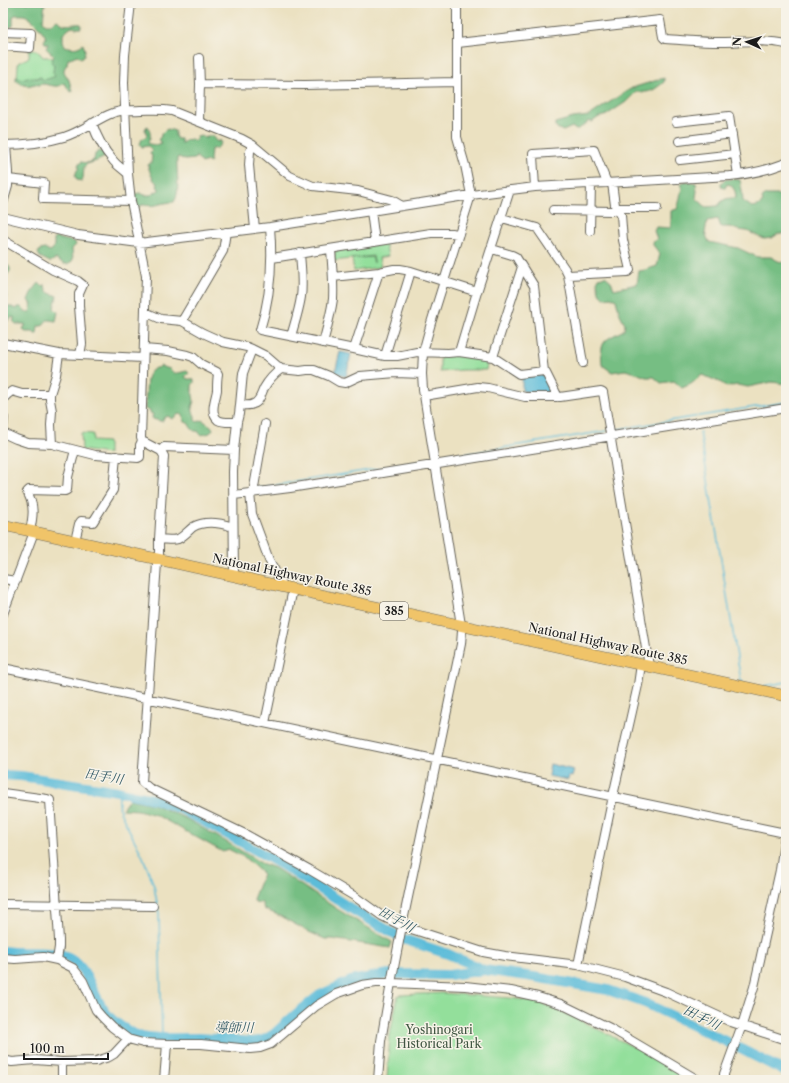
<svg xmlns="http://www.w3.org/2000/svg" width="789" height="1083" font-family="'Libre Caslon Text','Noto Serif JP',serif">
<rect width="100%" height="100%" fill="#f7f3e8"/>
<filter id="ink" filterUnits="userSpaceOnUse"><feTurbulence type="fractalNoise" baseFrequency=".025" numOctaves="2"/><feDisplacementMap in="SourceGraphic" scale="8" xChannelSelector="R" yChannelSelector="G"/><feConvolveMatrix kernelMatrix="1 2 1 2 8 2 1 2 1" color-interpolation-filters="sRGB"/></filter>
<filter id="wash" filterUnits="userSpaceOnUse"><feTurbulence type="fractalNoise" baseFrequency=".012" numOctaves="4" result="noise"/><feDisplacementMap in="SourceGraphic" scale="16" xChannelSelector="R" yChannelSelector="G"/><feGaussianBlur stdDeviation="0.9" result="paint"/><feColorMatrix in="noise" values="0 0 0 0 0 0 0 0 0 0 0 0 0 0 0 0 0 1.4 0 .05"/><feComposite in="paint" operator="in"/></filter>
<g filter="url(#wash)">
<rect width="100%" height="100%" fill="#ebe1c1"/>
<!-- green -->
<path fill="#93df9b" stroke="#587e5c" d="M29,50H37L43,57H51L56,61L55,81H20L17,78L18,65L19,62L26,59L29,57Z
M385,243L388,256L379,258L381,267L354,271L352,259L372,257L374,263L373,256L334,261L335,251Z
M440,355H459L488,360L486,370H462L440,372Z
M81,433L93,434V441L108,442V454L82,450Z
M442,993L510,998L539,1002L559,1010L684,1072L682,1080H387L390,1035L398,995Z"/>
<!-- forest -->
<path fill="#76be83" stroke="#496d50" d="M3,3H45L43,21L46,24H52L57,20C59,21 61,23 63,24C69,26 75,23 81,24V28H76L73,27L70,28L63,34V41L65,46C72,48 77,49 83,44L85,50L84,56L81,58L77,55L68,59L67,64L64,69V72L69,80L72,91L70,92L66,85L64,83C56,91 47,81 38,85L35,84L27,86L25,84H21L18,81H16V77L21,79L28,77L36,78L41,77L42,79L44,80C47,79 52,78 55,76L53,72L54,65L51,62L54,56C52,53 48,51 46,48L48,45V44L45,43L44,41L46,38C45,33 33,20 28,17C24,14 20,15 15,15L13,17V26L5,29L4,27L6,16L4,15L3,17Z
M664,78V82C653,91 650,93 636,92L626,102L605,116L599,117L592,122L588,121C586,125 580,128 576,130L572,127L563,131L555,127V123L573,118L589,116L619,96L632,88Z
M148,126C150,133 152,136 148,142L149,144L156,145L162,143L158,140L161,136V134L165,130H166L168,129L175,131V136L177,139H181V143L184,142L185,140L192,139L194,141L196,140L197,137L201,136L206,138V136H212L216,141L218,142L220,140L221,142C220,147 216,149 211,149L210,160L211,162L209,163L207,161L202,163L196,156L195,159L185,160L179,157L177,158C176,169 181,193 174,202C166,202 158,205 151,206L149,204L146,205H141L140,207H137L134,204L133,195C138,193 140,192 144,195H151L159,190V188L157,187L158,184C152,180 150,172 148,165L151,163L152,156L150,153L152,150L148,146L142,147L140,144L142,139L146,137L147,134L145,130L146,127Z
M99,151L103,152L105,157L97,161L87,164L84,167L83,179L82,181L77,180L75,176L77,170L79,168L78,167L79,164L81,162L87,163L94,160L95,154Z
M732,179L740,180L742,191L743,201L752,207L758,206L763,202L762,199L765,195H780L783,196L786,199V232L782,234H778L772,238L764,239L747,231L738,230L730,227H721L718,219L707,221L705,233L709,242L738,248L757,257H771L778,261L786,263C786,269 787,277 786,283C785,291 783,296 786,304V384L772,382L748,387L737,385L727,387L720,382L702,375L691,384L682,388L674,381L661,383L654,377H646L636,373L625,370L612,372L602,365C600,340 603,341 624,330L625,324L620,314L616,300L611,297L604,298L599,292L597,282L599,278L605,276L611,281L614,289L637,284L639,271L645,270L657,266L660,254L653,245V242L657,239L654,231L656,227L671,228V211L677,209C680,202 680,195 682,188L680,184L686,181L696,183L697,191L696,198L702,203L705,207L718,206C723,198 728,198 736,198L735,191L731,185L727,184L725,188H723L721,186V184L724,180Z
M56,237C62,240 68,240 75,242L76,245L72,249L73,260L69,264H64L56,259L50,262L40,257L38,253L40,250L45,249L50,251L54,248V240Z
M3,264H7L10,268V271L5,278V291L6,295V305L17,309L18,307H21L26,312H30L32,303H30L28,300L31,293L39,283L42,286L45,285C46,293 49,293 57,296L54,308L58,312L56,321C45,320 49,318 42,326H38L37,334H35L33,332H26L24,331L23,328L25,327V324H16L13,321L14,320V317L10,318L9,320L6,322L3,315Z
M160,366L170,369L174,373H178L187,371L189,373L185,377L188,379H192L194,380V383L192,385V390L194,401L192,407L193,412L195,416V420L197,422L202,420L211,426L213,429L210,433L201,435L198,431C192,432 191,427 188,423L185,422L184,420L183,415L179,414L172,419L168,416L164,418L163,421H160L153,419L152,417L153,414L150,413V411L145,409L147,379C148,374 151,371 155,368H158Z
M129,799L153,804L187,819L230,844L261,863L275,868L337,909L392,942L390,948L332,939H325L309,932L280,916L264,909L262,903L255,902L253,899L263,874L244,857L228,849L223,852L156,815L138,810L122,809Z"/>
<!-- water -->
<path fill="#5bbcd9" stroke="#3c6c7a" d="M340,352L351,354L346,377L335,372Z
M542,375L544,376L551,392V393L522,391V377Z
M550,764L574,770L572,777L569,776L568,780L548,776Z"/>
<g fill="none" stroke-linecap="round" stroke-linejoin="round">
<!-- stream -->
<path stroke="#5bbcd9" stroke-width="1.5" d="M613,430L786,402
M700,432L741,681L743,682
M437,459L525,444L607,431
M258,488L432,460
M764,686L786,682
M118,791L120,812L143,857L154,886L159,914L162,1037"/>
<!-- river -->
<path stroke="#5bbcd9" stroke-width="10" d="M3,775L21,776L118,791L157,800L183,810L279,863L353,910L403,939L448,954L484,970L534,977L608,990L645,1003L727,1042L786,1072
M3,951C23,954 44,950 63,955C87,962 91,992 104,1010C110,1020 121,1027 132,1033C147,1040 180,1038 198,1038C216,1039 234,1040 252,1042L260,1041L266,1039L274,1034L295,1015L320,995L351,981L389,974L449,975L484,970"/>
</g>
</g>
<g filter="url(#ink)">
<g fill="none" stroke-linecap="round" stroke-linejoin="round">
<!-- minor casing -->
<g stroke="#646156" stroke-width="10">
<path id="minor" d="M3,32L31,33L30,48L3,46
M458,43L660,20L663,37L665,39C683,40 702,42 721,42C743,42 764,39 786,44
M199,58L200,84
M199,121L200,84L305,85L457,82
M676,122L729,116L738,175
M92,123C97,137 102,148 112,159C116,165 123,169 128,174
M679,141L732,134
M3,145C23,145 44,143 64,137C80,132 93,122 108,115C121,109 127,111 141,110C151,110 161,109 172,111L242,139L253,145L290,176L299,180L313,186L358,191L392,200L402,206
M253,145L250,151L249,165L255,229
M680,160L735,154
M8,179L44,183L43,199L131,201
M535,187L533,156V154L594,150L607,183
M3,203L8,186V172L6,145
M618,208H657
M553,210L612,211
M371,211L375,242
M3,217L78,235L139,243L270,227L471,195L535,187L730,176C750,174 768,170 786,163
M502,218L537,228L565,269L568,275L583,363
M270,227C273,262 271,296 260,330L354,349L385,356H397L417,352L448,353L459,352L493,357L519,374L544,371L534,286L516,257L512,255L492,249
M590,231L591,184
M3,240L53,270L78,281L83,285L79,294V306L82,344L80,355
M272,258L431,233H451L459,234
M568,275L628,272L630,270L623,240L621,215L615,205L612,183
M333,277L379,272L394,269H400L411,271L477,292
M145,312L161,319L182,321L203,333L223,342L247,347L252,349L243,373L240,405L239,414L237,422L234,450L233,472L234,576
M182,321L223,251L226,232
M291,336C295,323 299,310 301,297C303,283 301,268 300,253
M3,343L59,354L143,358
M323,343C327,328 331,314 333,299C334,283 332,266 331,249
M144,349L168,351L187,355L193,357L201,364L217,372L218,374C217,379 217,385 217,390C216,398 209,413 218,420C223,423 231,422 237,422
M252,349L266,356L281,369
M354,349L379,272
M459,352L477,292L510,190
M385,356L411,271
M493,357L522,267
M544,371L546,373L558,397
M424,396L478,387L488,388L525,397H560L601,391L603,392L649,666
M3,399L8,394L12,391L22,394H50
M240,405C244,405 250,406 253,404C260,402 261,394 264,388C268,381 274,374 281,369L300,371L307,370H314L329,376L339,382L345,383L360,376L396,373L422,374
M3,416L4,418L3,429
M3,433L16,439L28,443L52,444L95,455L138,458L140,457V445L142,441L141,438L146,276L131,201L128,174L124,83L125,55L131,3
M142,441L161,451L164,456L159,539V559L157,563L142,782L149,788L243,833L310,870L354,896L382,916L402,926L483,952L505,956L578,965L625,977L666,992L731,1022L786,1040
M52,444L51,425L52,411L50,400V394L56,375L59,354
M161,451L164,447L234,450
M250,493L252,514L269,560L284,587
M253,493L265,424
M234,495L290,488L786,408
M30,531C33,517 35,505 27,492L29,490L65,491L67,490L68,477L75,450
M159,539C165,539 173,541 178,539C184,536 188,531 193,527C205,520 221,523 233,527
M75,541L79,524L81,521L93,522L113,490L116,456
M3,579L16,581
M3,614L34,532
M3,668L785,833
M265,723L293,589
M3,793L47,799L50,800L59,940V947L57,960
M3,904L153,906
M3,958L15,959L43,957L57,960L73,968L83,981L96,1010L102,1017L112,1027L128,1039L143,1043L167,1044H201L250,1049L260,1048L271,1044L316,1006L336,994L362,985L376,983H391L465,986L511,991L538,997L561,1004L610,1028L698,1080
M578,965L613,796L638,685L641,664
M3,1060L12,1062L35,1060L62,1062L96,1061L109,1057L114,1054L128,1039
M62,1062V1080
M164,1080L167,1044
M378,1080L381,1041L391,983L402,926L461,644L462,631L423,389L422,374L423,352L431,323L471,195L465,165L457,137V3
M724,1080V1074L742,1025L754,987L780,870L786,829"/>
</g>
<!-- highway casing -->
<g stroke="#646156" stroke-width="12">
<path id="highway" d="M3,525L293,589L786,696"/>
</g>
<!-- minor -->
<use href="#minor" stroke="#fff" stroke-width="8"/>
<!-- highway -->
<use href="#highway" stroke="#f0c469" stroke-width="11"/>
</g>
</g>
<g text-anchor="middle" stroke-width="3" stroke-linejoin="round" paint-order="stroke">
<!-- shield labels -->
<rect fill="#f7f3e8" stroke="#5e5c59" stroke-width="1" x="380" y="602" width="28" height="18" rx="3"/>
<g font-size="11" font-weight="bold" fill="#1c1c1c">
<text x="394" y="615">385</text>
</g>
<!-- street labels -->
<g font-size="12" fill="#1c1c1c" stroke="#f7f3e8">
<text transform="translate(292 575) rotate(12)" y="4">National Highway Route 385</text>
<text transform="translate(608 644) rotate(12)" y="4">National Highway Route 385</text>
</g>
<!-- park labels -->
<g font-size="12" fill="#405642" stroke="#f7f3e8">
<text x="439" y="1034">Yoshinogari<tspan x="439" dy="14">Historical Park</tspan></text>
</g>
<!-- water labels -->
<g font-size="13" font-style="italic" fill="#355c68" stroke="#f7f3e8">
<text transform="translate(104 776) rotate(10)" y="5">田手川</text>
<text transform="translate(397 919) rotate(29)" y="5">田手川</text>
<text transform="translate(702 1017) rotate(26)" y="5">田手川</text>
<text transform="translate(234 1027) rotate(1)" y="5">導師川</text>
</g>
</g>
<!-- margin -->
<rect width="789" height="1083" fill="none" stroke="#f7f3e8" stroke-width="16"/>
<!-- north arrow -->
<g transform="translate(747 42) rotate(273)" stroke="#f7f3e8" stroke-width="3" paint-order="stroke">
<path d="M0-3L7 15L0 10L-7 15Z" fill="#1c1c1c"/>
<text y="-6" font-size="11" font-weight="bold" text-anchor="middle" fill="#1c1c1c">N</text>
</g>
<!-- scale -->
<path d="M24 1053v6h84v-6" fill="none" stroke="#1c1c1c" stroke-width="2"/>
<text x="30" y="1053" font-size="12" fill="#1c1c1c" stroke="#f7f3e8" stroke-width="3" paint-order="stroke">100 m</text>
</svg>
